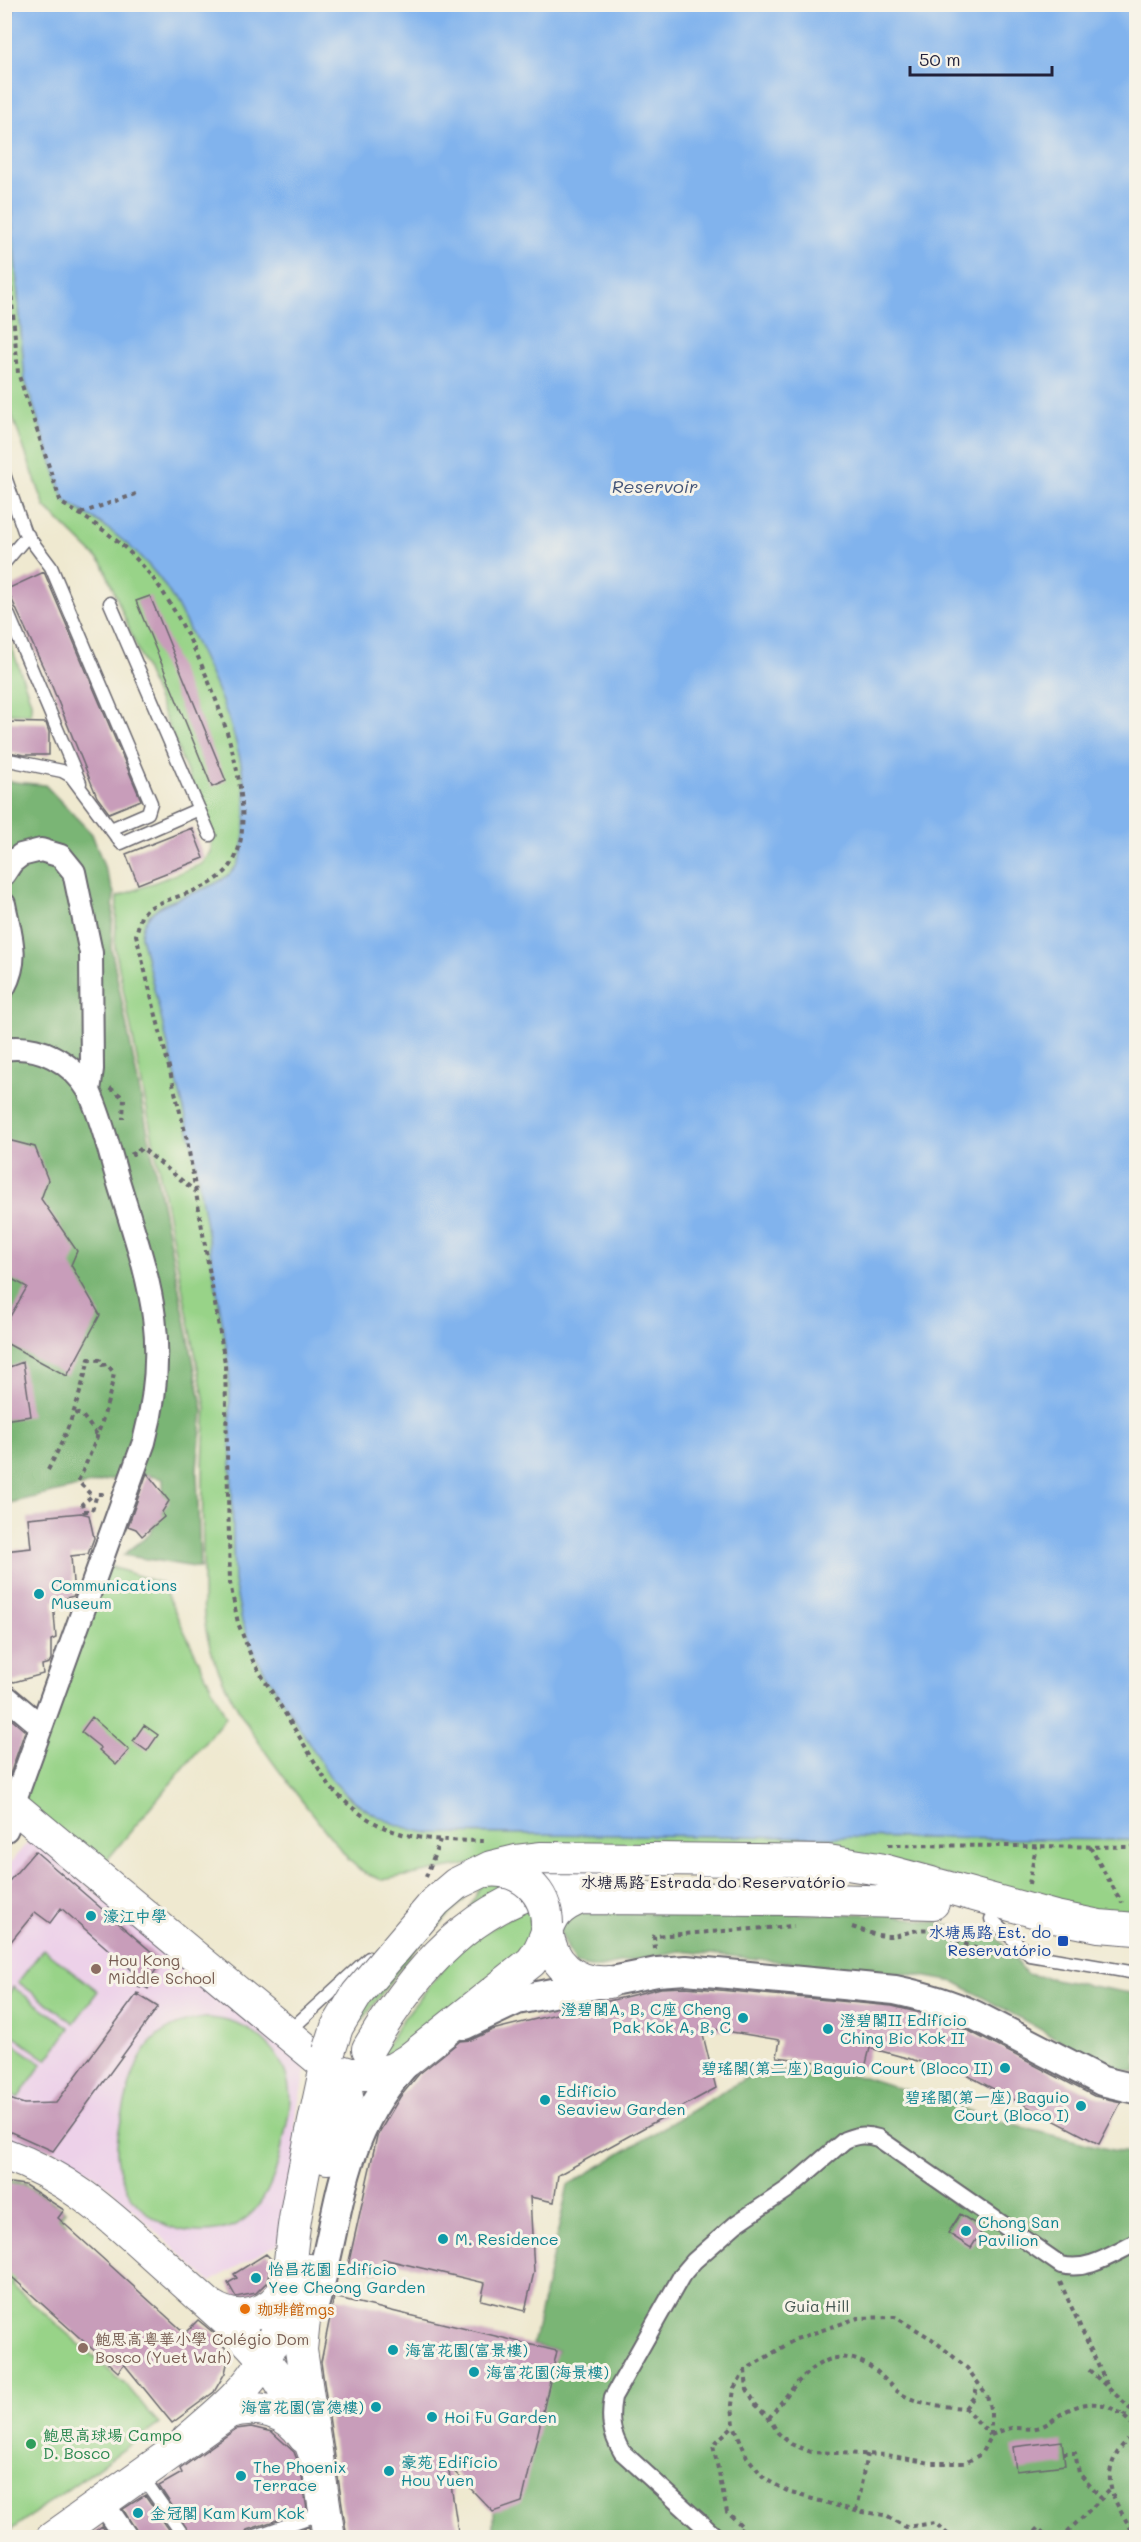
<svg xmlns="http://www.w3.org/2000/svg" width="1141" height="2542" font-family="Mali,'LXGW WenKai TC',sans-serif">
<rect width="100%" height="100%" fill="#f7f3e8"/>
<filter id="ink" filterUnits="userSpaceOnUse"><feTurbulence type="fractalNoise" baseFrequency=".0167" numOctaves="2"/><feDisplacementMap in="SourceGraphic" scale="12" xChannelSelector="R" yChannelSelector="G"/><feConvolveMatrix kernelMatrix="1 2 1 2 8 2 1 2 1" color-interpolation-filters="sRGB"/></filter>
<filter id="wash" filterUnits="userSpaceOnUse"><feTurbulence type="fractalNoise" baseFrequency=".008" numOctaves="4" result="noise"/><feDisplacementMap in="SourceGraphic" scale="24" xChannelSelector="R" yChannelSelector="G"/><feGaussianBlur stdDeviation="1.35" result="paint"/><feColorMatrix in="noise" values="0 0 0 0 0 0 0 0 0 0 0 0 0 0 0 0 0 1.4 0 .05"/><feComposite in="paint" operator="in"/></filter>
<g filter="url(#wash)">
<rect width="100%" height="100%" fill="#efe9d0"/>
<!-- built -->
<path fill="#edd1e9" d="M31,1838L306,2067L295,2120L298,2148L279,2243L210,2282L102,2181L63,2154L5,2138L4,1870Z"/>
<!-- green -->
<path fill="#98d388" stroke="#5d7a62" stroke-width="1.5" d="M4,121L25,380L65,501C100,521 131,543 157,575C173,595 184,619 195,642C224,701 251,762 245,829C244,843 243,857 235,868C210,900 144,892 141,936L192,1142L229,1363L234,1581L242,1620L257,1659L348,1797C376,1819 394,1824 429,1833L1136,1840V1919L1116,1917L901,1864L511,1857L382,1880L364,1873L349,1860C302,1801 223,1709 207,1635C202,1613 203,1586 203,1563C202,1511 202,1460 206,1408L115,948L117,897L202,864L211,852L212,834L103,564L45,507L9,407L4,365Z
M4,625L31,702V714L5,713Z
M109,1566L161,1583L226,1717L102,1866L22,1798Z
M512,1866L505,1889L470,1907L484,1880Z
M470,1887L464,1900L408,1957L363,2020L348,2029L436,1914Z
M536,1902L537,1945L395,2051L379,2057L403,2019L461,1946Z
M43,1949L98,1991L74,2023L18,1982Z
M13,1987L70,2028L47,2060L5,2030V1999Z
M205,2018C251,2019 290,2053 290,2101C290,2114 286,2128 283,2141C274,2188 256,2233 200,2232C155,2232 119,2197 117,2153C116,2139 120,2125 123,2112C134,2061 146,2025 205,2018Z
M5,2038L42,2064L18,2098L5,2089Z
M9,2181L25,2183L66,2211L60,2217L66,2223L65,2224L12,2285L128,2387L159,2424L5,2534L4,2186Z"/>
<!-- forest -->
<path fill="#7ab574" stroke="#4e6c58" stroke-width="1.5" d="M4,781L45,785L92,834L114,893L111,947L203,1410L197,1469L200,1568L123,1555L149,1535L164,1509L163,1479L138,1473L5,1504Z
M569,1913L886,1914L994,1933L1027,1974L1136,1994V2072L1106,2066L955,1982L915,1975L680,1951L595,1968L575,1964L559,1930Z
M759,2070L864,2077L1009,2124L1120,2152H1136V2537L493,2538V2512L557,2351L533,2345L568,2185Z"/>
<!-- water -->
<path fill="#81b3ed" stroke="#526a94" stroke-width="1.5" d="M16,4L1136,5V1840L429,1833C389,1826 360,1810 332,1780L257,1659L242,1621L234,1581L229,1363L192,1142L141,936C144,893 210,900 235,868C243,857 244,843 245,829C251,762 224,701 195,642C184,619 173,595 157,575C131,543 100,521 65,501L25,380L4,121L5,38Z"/>
<g id="blocks">
<!-- building -->
<path fill="#c89dba" d="M44,572L141,800L109,813L97,797L51,684L7,589Z
M150,596L226,781L212,787L136,601Z
M4,722L46,723L49,732V755H24L4,751Z
M192,828L204,858L138,884L126,854Z
M4,1139L35,1147L48,1180L41,1199L77,1251L71,1265L100,1315L67,1376L4,1342V1327L27,1287L4,1275Z
M23,1362L31,1416L4,1420V1369Z
M147,1473L169,1501L162,1512L164,1517L142,1536L136,1529L128,1526Z
M81,1513L89,1515L94,1538L88,1554L71,1556L74,1596L53,1601L56,1638L51,1640V1659L49,1663L42,1665L43,1674L14,1682L4,1678V1551L31,1548L28,1518Z
M4,1713L25,1731L8,1780H4Z
M92,1717L129,1750L116,1765L99,1750L101,1748L81,1732Z
M144,1725L158,1735L147,1751L133,1741Z
M35,1851L162,1961L153,1974L148,1989L131,1979L135,1973L61,1908L50,1923L35,1912L4,1950V1887Z
M686,1987L892,2006L921,2013L967,2030L1094,2096L1121,2102L1099,2144L965,2074L870,2048L865,2068L777,2057L780,2040L701,2027L716,2088L558,2175L554,2202L530,2197L534,2272L525,2311L481,2300L485,2283L383,2259L379,2273L348,2266L377,2136L400,2097L419,2074L460,2041L471,2040L492,2030L661,1988Z
M137,1994L158,2007L53,2151L4,2129V2097L24,2104L56,2103Z
M10,2183L25,2185L64,2210L58,2218L185,2333L198,2320L215,2334L226,2349L228,2360L225,2373L214,2392L172,2423L124,2364L118,2372L4,2270V2189Z
M960,2214L983,2229L971,2248L948,2233Z
M266,2254L272,2260L267,2282L256,2293L236,2297L228,2283L237,2278L234,2274Z
M334,2297L557,2351L522,2502L493,2512L448,2465L458,2531L411,2538H347L321,2362Z
M251,2427L272,2432L294,2452L301,2470L307,2510L247,2530L242,2538H193L159,2486L182,2473L180,2469L236,2429Z
M1062,2441L1065,2465L1016,2471L1013,2447Z
M145,2495L175,2538H140L123,2509Z
M102,2526L110,2538H86Z
M309,2526L311,2538H277Z"/>
</g>
</g>
<g filter="url(#ink)">
<use href="#blocks" fill-opacity="0" stroke="#6a686f" stroke-width="1.5"/>
<g fill="none" stroke-linecap="round" stroke-linejoin="round">
<!-- service casing -->
<g stroke="#6a686f" stroke-width="15">
<path id="service" d="M4,474L24,531L51,567L151,803L148,813L111,829
M4,563L28,535
M110,603L210,835
M4,604L80,783
M4,759L62,771L71,776L121,843L199,809
M991,1919L1030,1955L1136,1973
M287,2033L369,1958
M141,2475L185,2538
M250,2538L325,2512"/>
</g>
<!-- pedestrian casing -->
<g stroke="#6a686f" stroke-width="20">
<path id="pedestrian" d="M717,2538L622,2452C611,2433 609,2419 613,2397L682,2275L694,2261L736,2224L788,2189L845,2140C857,2135 865,2134 878,2138L1061,2265C1088,2272 1112,2254 1136,2243"/>
</g>
<!-- minor casing -->
<g stroke="#6a686f" stroke-width="26">
<path id="minor" d="M4,874L12,862L21,855L41,850L61,856L74,872L91,953L92,1069L89,1091
M4,904C10,935 20,957 4,987
M4,1049C39,1044 71,1061 89,1091C103,1121 110,1155 120,1187C150,1284 171,1339 144,1442L13,1805
M4,1695L41,1726
M102,2502L127,2538"/>
</g>
<!-- tertiary casing -->
<g stroke="#6a686f" stroke-width="32">
<path id="tertiary" d="M4,1828L13,1805
M464,2025L517,2000L657,1972L686,1970L895,1990C923,1996 948,2003 974,2015L1102,2081L1136,2089
M313,2309C343,2213 335,2136 411,2058"/>
</g>
<!-- secondary casing -->
<g stroke="#6a686f" stroke-width="34">
<path id="secondary" d="M4,1798L318,2059L334,2069L351,2074H375L393,2069L408,2060L531,1962C554,1936 540,1913 581,1898L796,1899L933,1903
M754,1860L828,1861L879,1869L931,1883
M909,1886L938,1885L1055,1917L1099,1926L1136,1929
M547,1929C550,1963 575,1985 609,1982
M368,2049C423,1956 488,1887 601,1878
M4,2154C78,2180 121,2227 178,2277C213,2309 251,2339 278,2378C296,2405 308,2434 318,2465
M327,2158L347,2095
M309,2270L301,2350L329,2538
M211,2306C240,2325 275,2313 288,2282
M187,2440C216,2415 246,2392 265,2358C288,2317 288,2271 294,2226C303,2168 317,2110 329,2052
M52,2538L229,2412C258,2404 287,2411 304,2437"/>
</g>
<!-- path -->
<path stroke="#6a686f" stroke-width="4" stroke-dasharray="4.5 4.5" stroke-linecap="butt" d="M4,8L6,4
M4,207L18,373L61,503C96,523 127,545 152,577C193,628 272,805 231,865C212,892 174,894 147,909L141,916L136,935L187,1140L225,1363L230,1583L238,1623L253,1661L330,1787C382,1841 418,1840 488,1841
M81,513L136,494
M110,1088L124,1098L123,1119
M132,1152L133,1155L142,1148L196,1192
M75,1413L82,1415L98,1436
M48,1470C69,1431 78,1402 89,1359L100,1360L102,1365L107,1364L114,1373C107,1412 95,1446 78,1481L92,1496L82,1504L84,1511H92L97,1494H102L101,1496
M888,1845L1136,1847
M1090,1847L1122,1903
M426,1877L440,1840
M1029,1884L1036,1846
M852,1927C865,1931 875,1936 889,1936C903,1936 917,1927 931,1930C957,1935 974,1956 1002,1950
M655,1949L654,1936L794,1926
M137,1997L140,1984
M1060,2282L1108,2387
M745,2370L747,2389L756,2405L769,2418L778,2433L791,2444L811,2452L887,2455L931,2463H965L981,2454L991,2435V2413L987,2395L967,2368L932,2339L895,2317L858,2318L796,2339L745,2370L734,2388L732,2405L734,2425L747,2457L765,2479L791,2493L856,2511L884,2515L906,2527L935,2523L952,2538
M1089,2370L1130,2408L1124,2416
M965,2408L974,2397L978,2384
M769,2418C796,2384 826,2334 875,2370C883,2376 890,2386 898,2392C918,2405 942,2406 965,2408L990,2435
M991,2435C997,2433 1006,2428 1013,2428C1023,2428 1030,2430 1040,2427C1049,2424 1056,2417 1064,2412C1094,2396 1115,2404 1136,2429
M1063,2453H1075L1079,2473L1101,2498
M856,2511L867,2454
M733,2538L743,2527L727,2512L713,2445L734,2425
M1028,2538L1038,2528L1049,2538
M1061,2538L1111,2489
M1136,2538C1121,2509 1099,2487 1116,2455C1120,2447 1128,2439 1136,2435"/>
<!-- service -->
<use href="#service" stroke="#fff" stroke-width="12"/>
<!-- pedestrian -->
<use href="#pedestrian" stroke="#fff" stroke-width="16"/>
<!-- minor -->
<use href="#minor" stroke="#fff" stroke-width="22"/>
<!-- tertiary -->
<use href="#tertiary" stroke="#fff" stroke-width="28"/>
<!-- secondary -->
<use href="#secondary" stroke="#fff" stroke-width="32"/>
<!-- secondary-bridge casing -->
<g stroke="#6a686f" stroke-width="34" stroke-linecap="butt">
<path id="secondary-bridge" d="M486,1871C520,1867 547,1891 547,1925
M329,2052L337,2027L357,1994L436,1901L456,1884L491,1867L516,1861L542,1858L754,1860"/>
</g>
<!-- secondary-bridge -->
<use href="#secondary-bridge" stroke="#fff" stroke-width="32"/>
</g>
</g>
<!-- markers -->
<g fill="#0f9aa8" stroke="#f7f3e8" stroke-width="2">
<circle cx="39" cy="1594" r="6"/>
<circle cx="91" cy="1916" r="6"/>
<circle cx="743" cy="2018" r="6"/>
<circle cx="828" cy="2029" r="6"/>
<circle cx="1005" cy="2068" r="6"/>
<circle cx="545" cy="2100" r="6"/>
<circle cx="1081" cy="2106" r="6"/>
<circle cx="966" cy="2231" r="6"/>
<circle cx="443" cy="2239" r="6"/>
<circle cx="256" cy="2278" r="6"/>
<circle cx="393" cy="2350" r="6"/>
<circle cx="474" cy="2372" r="6"/>
<circle cx="376" cy="2407" r="6"/>
<circle cx="432" cy="2417" r="6"/>
<circle cx="389" cy="2471" r="6"/>
<circle cx="241" cy="2476" r="6"/>
<circle cx="138" cy="2513" r="6"/>
</g>
<rect fill="#1a4fb4" stroke="#f7f3e8" stroke-width="2" x="1057" y="1935" width="12" height="12" rx="3"/>
<g fill="#8d6e63" stroke="#f7f3e8" stroke-width="2">
<circle cx="96" cy="1969" r="6"/>
<circle cx="83" cy="2348" r="6"/>
</g>
<circle fill="#e8710a" stroke="#f7f3e8" stroke-width="2" cx="245" cy="2309" r="6"/>
<circle fill="#2e9e5b" stroke="#f7f3e8" stroke-width="2" cx="31" cy="2444" r="6"/>
<g text-anchor="middle" stroke-width="6" stroke-linejoin="round" paint-order="stroke">
<!-- culture labels -->
<g font-size="16" fill="#0d838f" stroke="#f7f3e8" text-anchor="start">
<text x="51" y="1591">Communications<tspan x="51" dy="18">Museum</tspan></text>
<text x="103" y="1922">濠江中學</text>
<text x="731" y="2015" text-anchor="end">澄碧閣A, B, C座 Cheng<tspan x="731" dy="18">Pak Kok A, B, C</tspan></text>
<text x="840" y="2026">澄碧閣II Edifício<tspan x="840" dy="18">Ching Bic Kok II</tspan></text>
<text x="993" y="2074" text-anchor="end">碧瑤閣(第二座) Baguio Court (Bloco II)</text>
<text x="557" y="2097">Edifício<tspan x="557" dy="18">Seaview Garden</tspan></text>
<text x="1069" y="2103" text-anchor="end">碧瑤閣(第一座) Baguio<tspan x="1069" dy="18">Court (Bloco I)</tspan></text>
<text x="978" y="2228">Chong San<tspan x="978" dy="18">Pavilion</tspan></text>
<text x="455" y="2245">M. Residence</text>
<text x="268" y="2275">怡昌花園 Edifício<tspan x="268" dy="18">Yee Cheong Garden</tspan></text>
<text x="405" y="2356">海富花園(富景樓)</text>
<text x="486" y="2378">海富花園(海景樓)</text>
<text x="364" y="2413" text-anchor="end">海富花園(富德樓)</text>
<text x="444" y="2423">Hoi Fu Garden</text>
<text x="401" y="2468">豪苑 Edifício<tspan x="401" dy="18">Hou Yuen</tspan></text>
<text x="253" y="2473">The Phoenix<tspan x="253" dy="18">Terrace</tspan></text>
<text x="150" y="2519">金冠閣 Kam Kum Kok</text>
</g>
<!-- street labels -->
<g font-size="16" fill="#22223b" stroke="#f7f3e8">
<text x="713" y="1888">水塘馬路 Estrada do Reservatório</text>
</g>
<!-- transit labels -->
<g font-size="16" fill="#164399" stroke="#f7f3e8" text-anchor="end">
<text x="1051" y="1938">水塘馬路 Est. do<tspan x="1051" dy="18">Reservatório</tspan></text>
</g>
<!-- education labels -->
<g font-size="16" fill="#785e54" stroke="#f7f3e8" text-anchor="start">
<text x="108" y="1966">Hou Kong<tspan x="108" dy="18">Middle School</tspan></text>
<text x="95" y="2345">鮑思高粵華小學 Colégio Dom<tspan x="95" dy="18">Bosco (Yuet Wah)</tspan></text>
</g>
<!-- park labels -->
<g font-size="16" fill="#455752" stroke="#f7f3e8">
<text x="817" y="2312">Guia Hill</text>
</g>
<!-- food labels -->
<g font-size="16" fill="#c56008" stroke="#f7f3e8" text-anchor="start">
<text x="257" y="2315">珈琲館mgs</text>
</g>
<!-- leisure labels -->
<g font-size="16" fill="#27864d" stroke="#f7f3e8" text-anchor="start">
<text x="43" y="2441">鮑思高球場 Campo<tspan x="43" dy="18">D. Bosco</tspan></text>
</g>
<!-- water labels -->
<g font-size="18" font-style="italic" fill="#435579" stroke="#f7f3e8">
<text x="655" y="493">Reservoir</text>
</g>
</g>
<!-- margin -->
<rect width="1141" height="2542" fill="none" stroke="#f7f3e8" stroke-width="24"/>
<!-- scale -->
<path d="M910 66v9h142v-9" fill="none" stroke="#22223b" stroke-width="3"/>
<text x="919" y="66" font-size="18" fill="#22223b" stroke="#f7f3e8" stroke-width="4.5" paint-order="stroke">50 m</text>
</svg>
